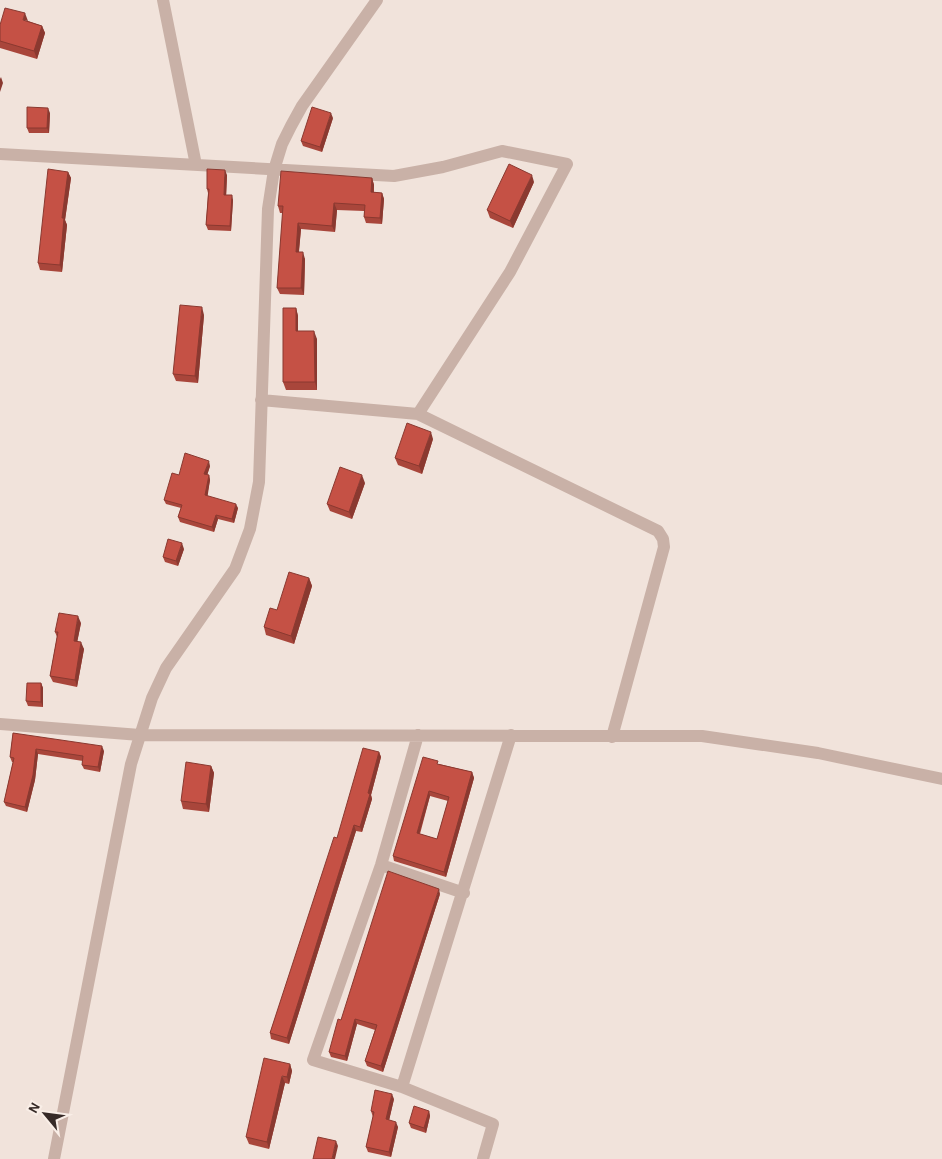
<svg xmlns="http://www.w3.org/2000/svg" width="942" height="1159" font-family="'Alegreya Sans',sans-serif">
<rect width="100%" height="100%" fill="#f1e3db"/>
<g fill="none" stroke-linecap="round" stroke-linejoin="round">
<!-- minor -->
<path stroke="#c9b1a7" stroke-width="12" d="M163,0L196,165
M0,154L394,176L443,167L502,151L567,164L510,272L418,414
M261,400L418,414L658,531L663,539L664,547L612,737
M0,724L140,735L702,736L818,753L942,779
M418,735L381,865L313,1060L402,1087L493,1124L483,1159
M381,865L464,893
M402,1087L511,735
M54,1159L131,764L152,698L166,668L235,569L250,529L259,482L268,209L274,170L282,144L291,126L302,106L377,0"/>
</g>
<!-- wall -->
<path fill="#a9463b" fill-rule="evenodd" d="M28,21L42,26L45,33L37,59L0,48V25Z
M50,113L49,133H29L27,128Z
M333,118L322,152L303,146L301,141Z
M68,172L71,178L65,220L67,225L62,272L40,270L38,263Z
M227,175L226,195L233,200L231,231L208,230L206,225L208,193L207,189Z
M372,178L374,185V192L382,193L384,199L382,224L366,223L364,217V211L337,210L335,232L301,229L299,252L305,259L304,295L280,294L277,288L283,213H280L278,206Z
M534,182L513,228L490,218L487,210Z
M296,308L298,316V331L317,339V390H286L283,382Z
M204,315L198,383L176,381L173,374Z
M433,439L422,474L398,465L395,458Z
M210,466L207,475H209L210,480L207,496L238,508L234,523L218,519L214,532L180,522L178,517L181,508L166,504L164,500L179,475Z
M365,483L352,519L330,511L327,504Z
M184,549L178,566L165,562L163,557Z
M309,578L312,586L294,644L266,635L264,627L277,610Z
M81,623L77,642L84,649L77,687L53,682L50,676L57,637L55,632Z
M41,683L43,688V707L28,706L26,701Z
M13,733L104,751L100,772L84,769L82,765L83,761L38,754L35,780L27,812L6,806L4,802L13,762H12L10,757Z
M379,752L381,757L371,795L372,799L362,832L356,831L289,1044L271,1039L270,1033L337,838Z
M439,764L472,772L474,778L446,877L394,861L393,856ZM430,796L448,801L437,839L420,834Z
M211,766L214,773L209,812L183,809L181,801Z
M440,894L383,1072L367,1066L365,1061L375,1030L357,1024L347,1061L331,1057L329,1052L341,1020Z
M290,1064L292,1071L289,1084L285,1083L269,1149L249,1144L246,1137Z
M394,1099L389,1120L398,1127L391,1157L368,1152L366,1147L373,1117L371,1111Z
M429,1111L430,1116L426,1133L411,1128L409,1123Z"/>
<!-- shaded-wall -->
<path fill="#8a3930" d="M25,13L28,21L23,20Z
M42,26L45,33L37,59L34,51Z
M1,77L3,83L0,92V79Z
M48,108L50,113L49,133L47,128Z
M331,113L333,118L322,152L320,147Z
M225,170L227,175L226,200L224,195Z
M68,172L71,178L65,220L67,225L62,272L60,265L62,218Z
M532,175L534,182L513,228L510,221Z
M372,178L374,185L373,199L371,192Z
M382,193L384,199L382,224L380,218Z
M232,195L233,200L231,231L230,226Z
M334,203L337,210L335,232L332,226Z
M298,223L301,229L298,259L296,252Z
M303,252L305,259L304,295L301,288Z
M202,307L204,315L198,383L195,376Z
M296,308L298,316V339L296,331Z
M314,331L317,339V390L315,382Z
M431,432L433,439L422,474L419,466Z
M209,461L210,466L206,479L204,474Z
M209,475L210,480L207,500L205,495Z
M362,475L365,483L352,519L349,512Z
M236,504L238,508L234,523L232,519Z
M216,515L218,519L214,532L212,527Z
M182,543L184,549L178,566L176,561Z
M309,578L312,586L294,644L291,636Z
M78,616L81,623L76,648L74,641Z
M81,642L84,649L77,687L75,680Z
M41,683L43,688V707L41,702Z
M102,746L104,751L100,772L98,767Z
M36,749L38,754L35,780L27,812L25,807Z
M379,752L381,757L371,795L372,799L362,832L360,827L368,793Z
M211,766L214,773L209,812L206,804Z
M472,772L474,778L446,877L444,872Z
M429,791L430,796L418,838L417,833Z
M354,825L356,831L289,1044L287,1038Z
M439,889L440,894L383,1072L381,1066Z
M355,1019L357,1024L347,1061L345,1056Z
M290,1064L292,1071L289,1084L287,1077Z
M282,1076L285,1083L269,1149L267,1142Z
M392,1094L394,1099L388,1125L386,1119Z
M429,1111L430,1116L426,1133L424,1128Z
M396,1122L398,1127L391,1157L389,1152Z
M336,1141L338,1146L335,1159H332Z"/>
<!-- building -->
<path fill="#c55145" stroke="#8a3930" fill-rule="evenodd" d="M5,8L25,13L23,20L42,26L34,51L0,41V25Z
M27,107L48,108L47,128H27Z
M312,107L331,113L320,147L301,141Z
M509,164L532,175L510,221L487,210Z
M48,169L68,172L62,218H64L60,265L38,263Z
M207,169L225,170L224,195H232L230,226L206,225L209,189H207Z
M281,171L372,178L371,192L382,193L380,218L364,217L365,205L334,203L332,226L298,223L296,252H303L301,288H277L283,206H278Z
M180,305L202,307L195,376L173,374Z
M283,308H296V331H314L315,382H283Z
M407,423L431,432L419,466L395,458Z
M185,453L209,461L204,474L209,475L205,495L236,504L232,519L216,515L212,527L178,517L182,505L164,500L172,473L179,475Z
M340,467L362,475L349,512L327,504Z
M168,539L182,543L176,561L163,557Z
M289,572L309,578L291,636L264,627L270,608L277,610Z
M59,613L78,616L74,641L81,642L75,680L50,676L58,632H55Z
M27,683H41V702L26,701Z
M13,733L102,746L98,767L82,765L83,756L36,749L33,775L25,807L4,802L14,758L10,757Z
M363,748L379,752L368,793L370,794L360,827L354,825L287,1038L270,1033L334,837L337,838Z
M423,757L438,761L437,764L472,772L444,872L393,856ZM429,791L449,797L437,839L417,833Z
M186,762L211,766L206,804L181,801Z
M388,871L439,889L381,1066L365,1061L377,1025L355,1019L345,1056L329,1052L338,1019L341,1020Z
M264,1058L290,1064L287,1077L282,1076L267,1142L246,1137Z
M375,1090L392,1094L386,1119L396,1122L389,1152L366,1147L374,1112L371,1111Z
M414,1106L429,1111L424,1128L409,1123Z
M318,1137L336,1141L332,1159H313Z"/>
<!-- north arrow -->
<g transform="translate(45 1114) rotate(299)" stroke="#f9eee7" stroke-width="4" paint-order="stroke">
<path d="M0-4L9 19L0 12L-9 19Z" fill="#362a27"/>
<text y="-8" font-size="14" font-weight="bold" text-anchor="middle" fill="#362a27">N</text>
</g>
</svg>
